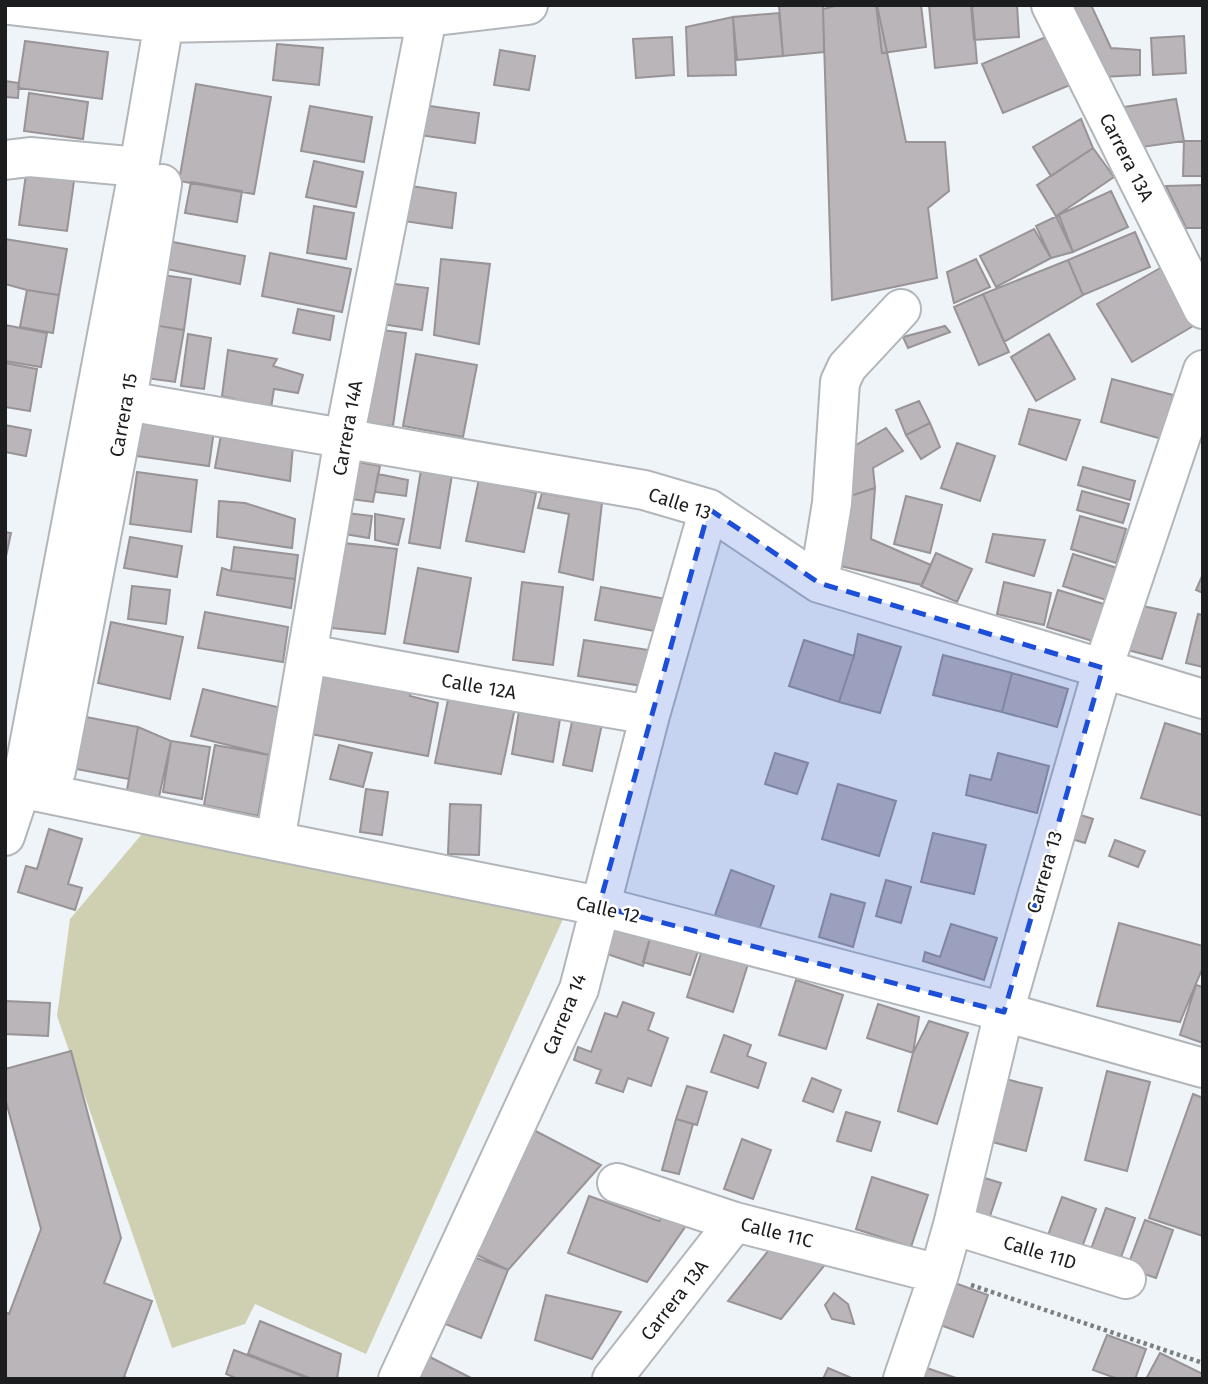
<svg xmlns="http://www.w3.org/2000/svg" width="1208" height="1384" font-family="'Fira Sans',sans-serif">
<rect width="100%" height="100%" fill="#eff4f8"/>
<!-- green -->
<path fill="#ced0b1" d="M142,834L563,919L366,1354L255,1304L245,1324L172,1348L57,1016L70,919Z"/>
<!-- building -->
<path fill="#bab5b8" stroke="#989396" stroke-width="2" d="M779,5H823L824,52L783,56Z
M839,5H877L906,142H945L949,191L928,208L937,278L832,300L823,9Z
M876,5H921L926,47L882,53Z
M929,5H972L977,63L935,68Z
M971,5H1017L1019,37L974,40Z
M1069,5H1091L1111,48L1140,50V75L1102,77Z
M779,13L783,56L737,60L733,17Z
M733,17L736,75L688,76L686,27Z
M1048,36L1070,85L1003,113L982,64Z
M1184,36L1186,73L1153,75L1151,38Z
M672,37L674,75L636,78L633,39Z
M25,41L108,52L102,99L18,88Z
M277,44L323,48L319,85L273,80Z
M500,50L535,56L529,90L494,85Z
M5,81L19,83L18,98L5,97Z
M196,84L271,97L254,194L179,181Z
M29,93L88,102L83,139L24,131Z
M1176,99L1184,141L1142,147L1124,107Z
M423,105L479,113L475,143L419,135Z
M310,106L372,117L364,162L301,151Z
M1081,119L1093,148L1051,176L1033,147Z
M1184,141H1203V176H1183Z
M1093,148L1114,177L1056,216L1037,185Z
M314,161L363,172L356,207L306,197Z
M26,174L74,181L67,231L19,225Z
M191,182L242,191L237,222L185,213Z
M405,185L456,193L452,228L397,220Z
M1203,185V228H1186L1166,186Z
M1111,191L1128,227L1073,252L1056,216Z
M314,206L354,213L346,259L307,253Z
M1059,215L1073,252L1051,258L1036,226Z
M1034,229L1051,258L996,287L980,256Z
M1135,232L1150,267L1083,295L1068,260Z
M5,239L67,249L59,295L27,290L5,284Z
M168,241L245,256L240,284L162,268Z
M270,253L351,269L342,312L262,296Z
M441,259L490,264L479,344L434,335Z
M976,259L990,287L954,303L947,272Z
M1068,260L1083,295L1004,342L983,294Z
M1162,267L1195,325L1132,362L1097,304Z
M155,274L191,279L184,330L147,324Z
M387,283L428,288L422,330L381,324Z
M27,290L59,295L53,333L20,327Z
M983,294L1009,352L979,365L954,307Z
M298,309L334,316L330,340L293,333Z
M147,324L184,330L175,382L138,377Z
M5,325L47,333L41,367L5,361Z
M945,326L950,332L908,348L903,337Z
M374,329L406,333L393,426L360,422Z
M188,334L211,338L204,389L181,386Z
M1049,334L1075,379L1036,401L1011,357Z
M228,350L277,359L273,366L303,375L298,393L274,389L271,408L222,396Z
M416,354L477,365L463,437L403,426Z
M5,363L37,369L30,411L5,407Z
M1112,379L1173,395L1162,439L1101,422Z
M919,401L930,423L906,435L896,410Z
M1029,409L1080,420L1066,460L1019,444Z
M142,420L214,430L209,466L136,456Z
M930,423L940,447L921,459L906,435Z
M5,425L31,430L26,456L5,452Z
M886,428L903,451L873,468L875,488L847,497V450Z
M221,435L293,446L290,481L215,468Z
M957,443L995,456L980,501L941,488Z
M347,460L380,466L373,502L342,498Z
M1083,467L1135,481L1130,500L1078,485Z
M421,470L452,475L440,548L409,543Z
M137,472L197,480L191,532L130,524Z
M378,474L408,480L406,496L375,492Z
M479,479L536,493L524,552L466,541Z
M875,488L871,539L931,565L922,585L836,565L847,497Z
M1082,491L1129,504L1123,523L1077,510Z
M542,493L602,503L593,580L559,572L569,514L538,508Z
M906,496L942,505L930,553L894,544Z
M219,501L245,503L295,519L292,548L217,537Z
M347,513L372,516L369,538L344,534Z
M375,514L404,519L398,545L375,540Z
M1080,516L1126,529L1116,563L1071,549Z
M5,532L11,533L5,561Z
M993,534L1045,540L1034,576L986,562Z
M130,537L182,546L177,577L124,568Z
M335,542L397,549L385,634L324,627Z
M234,547L298,555L295,579L231,571Z
M936,553L972,569L957,602L921,586Z
M1073,554L1117,568L1106,600L1063,586Z
M222,568L231,571L295,579L291,608L217,595Z
M418,568L471,578L458,652L404,643Z
M1203,574V593L1196,590Z
M522,582L563,587L553,665L513,660Z
M1004,582L1051,593L1044,625L997,614Z
M132,586L170,590L166,624L128,619Z
M601,587L666,599L660,632L595,620Z
M1058,590L1110,606L1099,643L1047,627Z
M1138,605L1176,613L1162,659L1124,649Z
M205,612L288,627L283,662L198,648Z
M1198,614L1203,615V667L1186,663Z
M111,622L183,637L170,699L98,683Z
M858,634L901,647L880,713L839,702L854,656Z
M584,640L655,651L649,687L578,676Z
M804,640L854,656L839,702L789,686Z
M943,655L1012,673L1002,712L933,695Z
M314,660L412,678L410,696L438,703L428,756L300,732Z
M1012,673L1068,689L1057,727L1002,712Z
M203,689L281,708L269,755L191,736Z
M449,695L515,708L501,774L435,763Z
M520,705L561,713L553,762L512,754Z
M574,712L603,719L592,771L563,765Z
M81,716L138,727L129,779L71,768Z
M1165,723L1203,735V816L1141,798Z
M138,727L171,741L159,797L127,790Z
M171,741L210,747L202,799L163,792Z
M215,745L269,755L258,816L204,805Z
M339,745L372,753L363,787L330,779Z
M775,753L808,763L797,794L765,784Z
M998,753L1049,766L1037,813L966,795L970,775L991,780Z
M838,784L896,801L879,856L822,839Z
M366,789L388,792L382,835L360,832Z
M450,804L481,805L479,855L448,854Z
M1065,810L1093,819L1085,843L1058,835Z
M49,829L82,839L68,884L82,888L75,910L18,892L26,866L37,869Z
M933,833L986,845L974,894L921,882Z
M1115,840L1145,851L1138,867L1109,856Z
M731,870L774,886L759,930L715,915Z
M886,880L911,887L901,923L876,916Z
M831,894L865,903L853,947L819,937Z
M604,921L651,934L643,966L595,950Z
M1119,923L1203,946V967L1180,1022L1097,1006Z
M951,924L997,938L984,980L923,961L925,952L940,957Z
M651,934L699,948L690,975L643,962Z
M702,950L748,964L733,1012L687,997Z
M796,980L843,995L826,1049L779,1035Z
M1196,985L1203,987V1043L1180,1035Z
M5,1001L50,1003L48,1036L5,1034Z
M623,1002L654,1013L648,1030L668,1038L651,1086L628,1078L623,1092L596,1083L601,1070L574,1060L578,1047L591,1052L605,1013L617,1017Z
M878,1004L919,1017L913,1053L867,1038Z
M929,1021L968,1033L937,1124L898,1111L913,1053Z
M724,1035L751,1045L747,1056L766,1063L758,1088L711,1072Z
M71,1051L121,1238L104,1283L152,1301L124,1377L130,1379H5V1312L9,1314L41,1229L5,1098V1069Z
M1107,1071L1150,1082L1127,1171L1085,1160Z
M812,1078L841,1090L833,1112L803,1101Z
M1001,1078L1042,1088L1026,1151L985,1140Z
M687,1086L707,1092L697,1125L676,1119Z
M1193,1094L1203,1098V1236L1149,1218Z
M846,1112L880,1122L871,1151L837,1141Z
M676,1119L693,1124L679,1174L662,1170Z
M524,1125L601,1165L508,1270L469,1251Z
M742,1139L771,1150L753,1199L724,1189Z
M978,1176L1001,1183L988,1222L965,1214Z
M872,1177L928,1195L911,1247L856,1229Z
M589,1196L659,1221L667,1212L690,1220L647,1282L568,1253Z
M1062,1197L1096,1209L1081,1250L1047,1238Z
M1106,1208L1135,1218L1119,1263L1090,1252Z
M1145,1220L1173,1230L1156,1278L1127,1268Z
M777,1240L832,1256L781,1319L728,1301Z
M461,1252L508,1270L481,1338L435,1320Z
M944,1279L988,1295L973,1337L929,1321Z
M834,1293L848,1304L854,1324L832,1319L825,1305Z
M546,1295L621,1312L592,1359L535,1340Z
M260,1321L341,1354L337,1379H312L248,1354Z
M1107,1335L1146,1349L1135,1379H1118L1093,1370Z
M234,1350L310,1379H238L226,1374Z
M418,1351L473,1379H405Z
M1160,1353L1203,1374V1379H1146Z
M912,1363L959,1379H907Z
M828,1368L854,1379H823Z"/>
<g fill="none" stroke-linecap="round" stroke-linejoin="round">
<!-- minor casing -->
<g stroke="#b2b6ba" stroke-width="42">
<path id="minor" d="M9,5L163,23L427,17L528,5
M1051,5L1203,309
M5,160L30,157L139,167
M127,401L644,490L709,509L819,583L1203,699
M819,583L832,503L840,382L847,367L901,309
M308,654L477,685L650,715
M5,785L275,841L599,906L1004,1012L1203,1068
M21,788L56,771L127,401L162,184
M5,836L21,788L139,167L167,5
M275,841L344,439L427,17
M617,1183L735,1222L939,1274
M953,1225L1126,1279
M398,1379L579,989L650,715L709,509
M612,1379L735,1222
M903,1379L939,1274L953,1225L1004,1012L1103,668L1203,370"/>
</g>
<!-- path -->
<path stroke="#7b7f81" stroke-width="4.5" stroke-dasharray="3.5 3.5" stroke-linecap="butt" d="M971,1285L1203,1363"/>
<!-- minor -->
<use href="#minor" stroke="#fff" stroke-width="38"/>
</g>
<!-- marked area -->
<path fill="#1d4ed8" fill-opacity="0.2" stroke="#1d4ed8" stroke-width="5" stroke-dasharray="14 9" stroke-linejoin="round" d="M709,509L819,583L1103,668L1004,1012L599,906Z"/>
<g text-anchor="middle" stroke-width="5" stroke-linejoin="round" paint-order="stroke">
<!-- street labels -->
<g font-size="19" fill="#1b1d1e" stroke="#fff">
<text transform="translate(1127 157) rotate(63)" y="7">Carrera 13A</text>
<text transform="translate(123 415) rotate(-80)" y="7">Carrera 15</text>
<text transform="translate(347 428) rotate(-80)" y="7">Carrera 14A</text>
<text transform="translate(680 503) rotate(18)" y="7">Calle 13</text>
<text transform="translate(479 686) rotate(10)" y="7">Calle 12A</text>
<text transform="translate(1044 872) rotate(-74)" y="7">Carrera 13</text>
<text transform="translate(608 909) rotate(13)" y="7">Calle 12</text>
<text transform="translate(564 1014) rotate(-68)" y="7">Carrera 14</text>
<text transform="translate(777 1232) rotate(14)" y="7">Calle 11C</text>
<text transform="translate(1040 1252) rotate(17)" y="7">Calle 11D</text>
<text transform="translate(674 1300) rotate(-52)" y="7">Carrera 13A</text>
</g>
</g>
<!-- border -->
<rect width="1208" height="1384" fill="none" stroke="#1b1d1e" stroke-width="14"/>
</svg>
